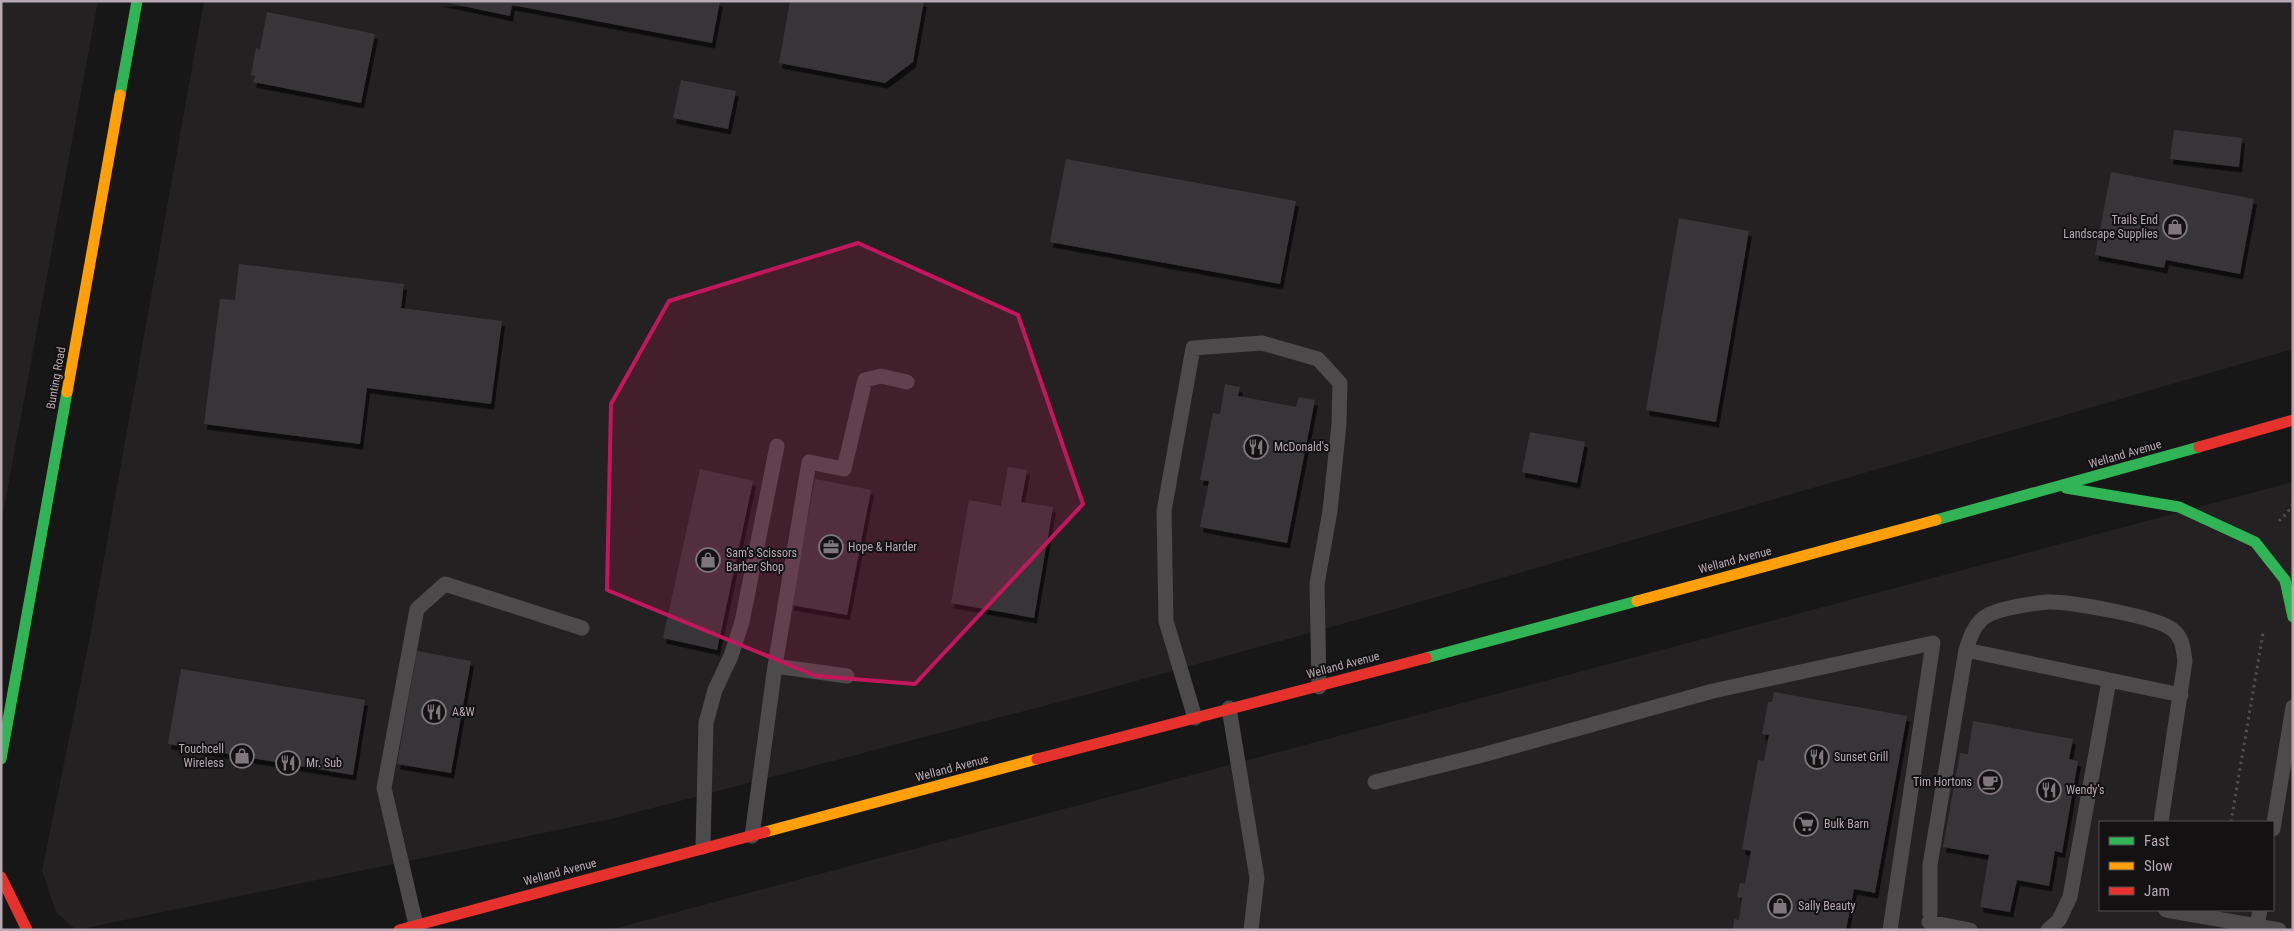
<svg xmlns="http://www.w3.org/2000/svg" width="2294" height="931" font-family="'Roboto Condensed',sans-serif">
<defs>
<filter id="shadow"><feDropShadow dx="3" dy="5.5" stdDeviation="0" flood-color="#0009"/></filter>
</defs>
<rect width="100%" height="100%" fill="#171717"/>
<!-- built -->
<path fill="#232121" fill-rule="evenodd" d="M1,1H98L1,524Z
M204,1H2293V349L1367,617L1093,693L611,819L76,930L56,912L42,871L91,631Z
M2293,482V930H609ZM2100,822H2273V910H2100Z"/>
<!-- building -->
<path fill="#383637" filter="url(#shadow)" d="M439,1H720L712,43L512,5L510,16Z
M790,1H924L913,62L885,83L779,63Z
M267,12L375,34L361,103L253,82L255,76L251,75L256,48L260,49Z
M681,80L736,91L728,129L673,118Z
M2174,130L2242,138L2239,167L2170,159Z
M1066,159L1296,201L1280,284L1050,242Z
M2111,172L2254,199L2240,274L2166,260L2164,268L2095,255Z
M1679,218L1749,231L1716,422L1646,410Z
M239,264L404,284L401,308L502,321L491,404L367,388L360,444L204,424L220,299L235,300Z
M1225,384L1240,387L1238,396L1296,407L1299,397L1315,400L1287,543L1200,527L1209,481L1200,480L1213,413L1220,414Z
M1530,432L1585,442L1577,483L1522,472Z
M1008,467L1027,470L1021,502L1053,507L1034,618L951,603L969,500L1001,506Z
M700,469L753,481L717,650L663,638Z
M815,479L871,490L847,615L791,605Z
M417,651L471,661L451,773L397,764Z
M181,669L365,700L353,775L168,744Z
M1774,692L1907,716L1875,893L1854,889L1846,930H1733L1734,919L1739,920L1742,898L1737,897L1740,883L1745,884L1751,851L1742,849L1758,760L1764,761L1769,735L1762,734L1768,702H1772Z
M1973,721L2073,739L2069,759L2078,761L2062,853L2055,851L2049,886L2017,880L2010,912L1980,907L1989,855L1943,847L1960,753L1968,754Z"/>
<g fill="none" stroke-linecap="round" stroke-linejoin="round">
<!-- path -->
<path stroke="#4e4c4e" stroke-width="3" stroke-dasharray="2.5 4" stroke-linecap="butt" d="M2279,521L2287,513L2293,504
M2231,822L2263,633"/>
<!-- lane -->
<path stroke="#4d4a4b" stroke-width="15" d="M1966,650L2181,695
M775,666L847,676
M1229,708L1257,878L1251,930
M1195,718L1166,621L1164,511L1193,348L1262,343L1318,359L1340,383L1339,424L1330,511L1317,584L1319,687
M1375,782L1486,754L1713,691L1933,643L1890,930
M2273,829L2293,707
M752,836L775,666L809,462L844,469L865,380L881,376L907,382
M703,847L706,723L715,690L731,656L742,622L777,446
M2166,910L2279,930
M1930,914V865L1966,650C1970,637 1975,622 1988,615C2004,607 2029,604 2047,602C2068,601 2159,617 2173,630C2183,638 2183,649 2185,661L2161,822
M1929,922L1970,930
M416,925L384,788L417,609L445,584L582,628
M2048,930L2059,920L2070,897L2109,681
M2256,930L2260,910"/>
<!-- fast -->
<path stroke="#30b455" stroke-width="11" d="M120,95L137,1
M2066,488L2179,507L2255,542L2285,580L2293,617
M1936,520L2199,447
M1426,658L1637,601
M1,759L67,392"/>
<!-- slow -->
<path stroke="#ff9f0a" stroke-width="11" d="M67,392L120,95
M1637,601L1936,520
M765,832L1037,759"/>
<!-- jam -->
<path stroke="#e5322d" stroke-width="11" d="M2199,447L2293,420
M1037,759L1426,658
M1,877L27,930
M399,930L765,832"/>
</g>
<!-- marked area -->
<path fill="#c2185b" fill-opacity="0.2" stroke="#c2185b" stroke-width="4" stroke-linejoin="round" d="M858,243L1018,315L1083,504L915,684L816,676L607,590L611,404L669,301Z"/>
<!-- icons -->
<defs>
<g id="shop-ring" transform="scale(1.25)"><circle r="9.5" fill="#131112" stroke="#7f777c" stroke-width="1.5"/><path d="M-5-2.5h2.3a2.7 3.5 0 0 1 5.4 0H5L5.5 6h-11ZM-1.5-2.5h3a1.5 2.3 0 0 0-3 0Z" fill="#7f777c"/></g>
<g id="restaurant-ring" transform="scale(1.25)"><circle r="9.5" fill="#131112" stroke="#7f777c" stroke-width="1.5"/><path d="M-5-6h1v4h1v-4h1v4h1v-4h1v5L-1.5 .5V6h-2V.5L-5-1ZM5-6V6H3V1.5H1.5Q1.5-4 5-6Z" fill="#7f777c"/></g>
<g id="office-ring" transform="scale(1.25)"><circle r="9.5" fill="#131112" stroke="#7f777c" stroke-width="1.5"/><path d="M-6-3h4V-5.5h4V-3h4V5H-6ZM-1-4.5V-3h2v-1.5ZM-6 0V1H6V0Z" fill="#7f777c"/></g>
<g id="cafe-ring" transform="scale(1.25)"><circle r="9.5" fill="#131112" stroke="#7f777c" stroke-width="1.5"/><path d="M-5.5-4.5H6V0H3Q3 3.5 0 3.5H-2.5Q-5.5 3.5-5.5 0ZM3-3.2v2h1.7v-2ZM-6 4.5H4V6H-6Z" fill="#7f777c"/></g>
<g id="supermarket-ring" transform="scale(1.25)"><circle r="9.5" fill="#131112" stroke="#7f777c" stroke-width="1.5"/><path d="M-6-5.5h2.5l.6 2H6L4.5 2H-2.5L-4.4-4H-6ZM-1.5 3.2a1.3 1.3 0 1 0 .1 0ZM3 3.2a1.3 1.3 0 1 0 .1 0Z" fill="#7f777c"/></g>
</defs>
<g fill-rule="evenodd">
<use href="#shop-ring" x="2175" y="227"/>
<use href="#restaurant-ring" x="1256" y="447"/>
<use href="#office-ring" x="831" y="547"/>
<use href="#shop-ring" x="708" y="560"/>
<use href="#restaurant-ring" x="434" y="712"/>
<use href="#shop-ring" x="242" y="756"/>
<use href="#restaurant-ring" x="1817" y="757"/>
<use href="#restaurant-ring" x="288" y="763"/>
<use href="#cafe-ring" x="1990" y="782"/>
<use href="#restaurant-ring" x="2049" y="790"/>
<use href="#supermarket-ring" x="1806" y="824"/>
<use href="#shop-ring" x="1780" y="906"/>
</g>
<g text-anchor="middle" stroke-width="4" stroke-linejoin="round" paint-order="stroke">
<!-- poi labels -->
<g font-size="12" fill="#b7aab3" stroke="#131112" text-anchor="start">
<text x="2158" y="224" text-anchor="end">Trails End<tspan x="2158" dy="14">Landscape Supplies</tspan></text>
<text x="1274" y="451">McDonald's</text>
<text x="848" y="551">Hope &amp; Harder</text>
<text x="726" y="557">Sam’s Scissors<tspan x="726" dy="14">Barber Shop</tspan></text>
<text x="452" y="716">A&amp;W</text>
<text x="224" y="753" text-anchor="end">Touchcell<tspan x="224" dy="14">Wireless</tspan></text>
<text x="1834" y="761">Sunset Grill</text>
<text x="306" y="767">Mr. Sub</text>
<text x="1972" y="786" text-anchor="end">Tim Hortons</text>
<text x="2066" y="794">Wendy's</text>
<text x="1824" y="828">Bulk Barn</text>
<text x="1798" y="910">Sally Beauty</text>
</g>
<!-- street labels -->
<g font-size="12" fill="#b7aab3" stroke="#131112">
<text transform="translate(56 378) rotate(-80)" y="4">Bunting Road</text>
<text transform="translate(2125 454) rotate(-16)" y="4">Welland Avenue</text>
<text transform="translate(1735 560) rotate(-15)" y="4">Welland Avenue</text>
<text transform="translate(1343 665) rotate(-15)" y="4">Welland Avenue</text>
<text transform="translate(952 768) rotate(-15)" y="4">Welland Avenue</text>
<text transform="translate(560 872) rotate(-15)" y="4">Welland Avenue</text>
</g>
</g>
<!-- border -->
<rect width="2294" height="931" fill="none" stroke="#b7aab3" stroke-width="5"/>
<!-- legend -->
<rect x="2099" y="821" width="175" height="90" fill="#131112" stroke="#554e52"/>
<rect x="2109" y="837" width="25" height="8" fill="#30b455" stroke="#554e52"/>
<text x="2144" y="846" font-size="15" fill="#b7aab3">Fast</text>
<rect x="2109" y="862" width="25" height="8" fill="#ff9f0a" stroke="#554e52"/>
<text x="2144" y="871" font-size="15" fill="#b7aab3">Slow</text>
<rect x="2109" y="887" width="25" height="8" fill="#e5322d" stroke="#554e52"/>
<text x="2144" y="896" font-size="15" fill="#b7aab3">Jam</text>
</svg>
